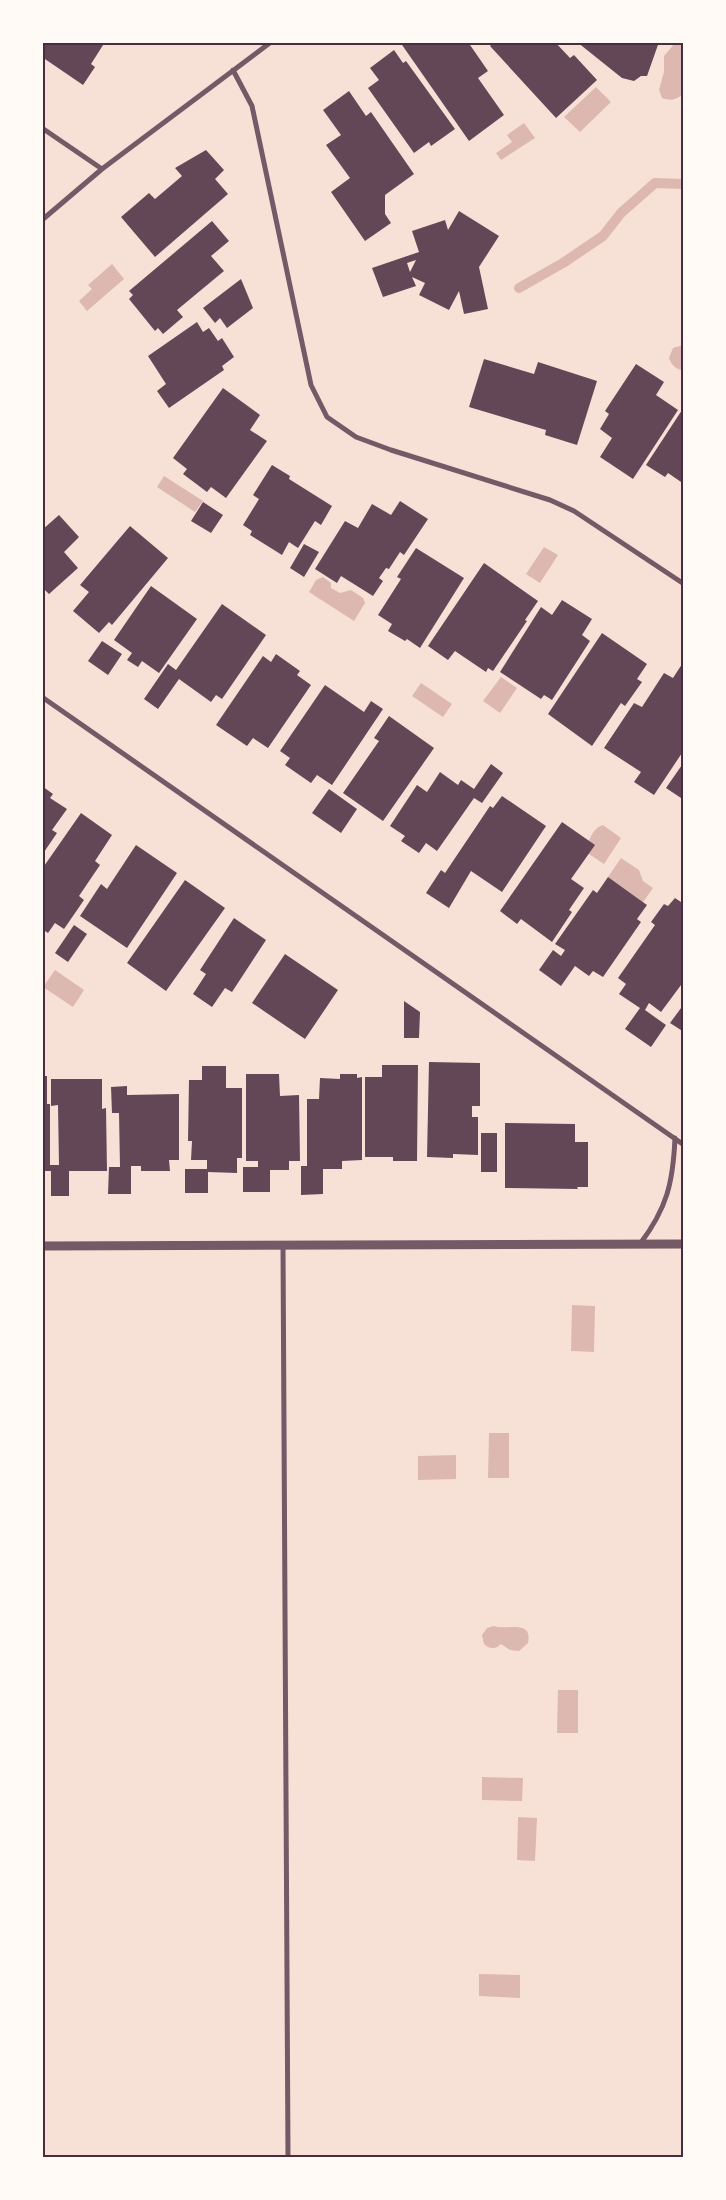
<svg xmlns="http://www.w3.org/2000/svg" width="726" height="2200" font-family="Arial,sans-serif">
<rect width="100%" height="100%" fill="#f7e1d7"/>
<!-- water -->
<path fill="#dcb8b0" d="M675,43H683V94C676,100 671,101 662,98L659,90L664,72V56Z
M596,87L611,102L580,132L564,117Z
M524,123L535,138L501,160L496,153L512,142L507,135Z
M112,264L124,279L87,311L79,301L92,289L88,285Z
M683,345V370C676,370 671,364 669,358L673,348Z
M164,476L203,501L195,512L157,487Z
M544,547L558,555L540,583L526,574Z
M323,577L331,583V588L340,593L351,590L363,598L365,603L354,621L309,592L316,580Z
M501,677L517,688L500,713L483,701Z
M421,683L452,704L443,717L412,696Z
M603,825L621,838L604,864L586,852C588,843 592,828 603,825Z
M621,858L639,870L643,881L653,888L643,902L608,877Z
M55,970L84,990L73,1007L43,987Z
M572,1305L595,1306L594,1352L571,1351Z
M489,1433H509V1478H488Z
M456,1455V1479L418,1480V1456Z
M494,1626C506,1631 533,1618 528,1643L519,1651L510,1650L501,1644C495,1650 489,1649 484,1644L482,1635L487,1628Z
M558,1690H578V1733H557Z
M482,1777L523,1778L522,1801L482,1800Z
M518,1817L537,1818L535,1861L517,1860Z
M479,1974L520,1975V1998L479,1996Z"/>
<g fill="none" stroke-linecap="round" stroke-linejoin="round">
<!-- stream -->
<path stroke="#dcb8b0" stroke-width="10" d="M519,288L563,263L603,236L621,213L655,183L684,184"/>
</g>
<!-- building -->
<path fill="#644757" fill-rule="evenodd" d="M42,42H105L91,64L95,67L83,85L42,57Z
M400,42H468L488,71L478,78L504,115L469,141Z
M494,42H555L570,58L574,55L597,80L556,118L490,46Z
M577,42H659L647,76H641L634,81L622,78Z
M394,50L403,63L406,61L455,129L431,146L429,142L414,153L368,88L379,80L370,68Z
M349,91L366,116L371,112L414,174L385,195V214L391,223L365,241L331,192L350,178L326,145L341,135L323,110Z
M206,150L224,170L215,179L228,194L155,257L121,217L149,193L155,199L182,176L175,168Z
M459,211L499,236L479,267L488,309L464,314L459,291L449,310L419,295L425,283L412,277L416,286L383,297L372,268L419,252L412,231L445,220L448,230ZM416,260L410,272L407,263Z
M212,221L229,241L211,256L224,271L177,310L183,317L163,334L158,328L155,331L129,299L133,295L129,291Z
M241,279L253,308L227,328L220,318L215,323L203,308Z
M197,322L203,332L209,328L218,341L222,338L234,357L222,366L224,370L169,408L157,391L166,384L148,356Z
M484,359L534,374L538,362L597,381L577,445L545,435L546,430L469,407Z
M636,364L664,382L656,395L678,410L633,479L600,457L612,438L600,429L609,414L605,411Z
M223,388L260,415L250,430L267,441L226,498L211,487L207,492L183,474L187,469L173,458Z
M684,407V484L668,473L665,477L646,465Z
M272,465L290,476L289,479L332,506L321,525L315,521L298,548L289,542L282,555L250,535L252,531L243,525L259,499L253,495Z
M400,501L428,519L404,555L400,552L389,569L386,568L379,578L383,581L373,596L341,576L337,583L315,569L345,521L358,528L372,504L391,515Z
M203,502L223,515L211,533L191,521Z
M59,515L79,537L64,552L78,568L49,594L42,587V530Z
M130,526L168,558L112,625L109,622L99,633L73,611L89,592L80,585Z
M304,544L319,552L304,577L290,568Z
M416,548L464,578L420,648L407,639L405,641L388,631L392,624L378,615L401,579L397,577Z
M484,563L538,601L525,620L527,621L493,671L488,668L486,672L455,651L448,660L428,646Z
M151,586L197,619L159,673L142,661L138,667L127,660L132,653L114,640Z
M562,600L592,619L582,635L590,641L552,700L544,695L541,699L500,672L541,607L552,615Z
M222,604L266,635L222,699L216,695L211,702L179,679L158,709L144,699L168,664L176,670Z
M602,633L647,664L637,679L642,682L625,706L621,703L592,746L548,714Z
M102,641L122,654L108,675L88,661Z
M276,654L300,671L297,675L311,685L268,748L253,738L247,746L216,725L263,656L271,662Z
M684,661V750L654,795L634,782L641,772L604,748L634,703L642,707L664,673L673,678Z
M325,685L364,712L371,701L383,709L332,785L317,775L311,783L285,765L290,758L280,751Z
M389,716L434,748L383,821L343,793L379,741L374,738Z
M684,762V800L666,788Z
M491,764L503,773L482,803L474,798L437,851L426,843L419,853L401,841L405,836L390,826L417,785L427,792L440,772L458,785L461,780L474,789Z
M42,786L53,794L50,798L67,809L52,830L57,833L42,855Z
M329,789L357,809L341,833L312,813Z
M502,796L546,826L502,892L471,871L449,908L426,893L441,870L445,873L490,806L493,808Z
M81,813L112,835L95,861L100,865L79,896L84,900L64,929L55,923L48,933L42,929V869Z
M562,822L595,845L571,879L584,888L569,910L572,912L552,942L521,919L517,924L500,911Z
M136,845L177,873L127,948L80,916L101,884L107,889Z
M608,877L647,905L637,919L641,922L603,977L593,971L589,976L575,966L561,986L539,970L553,950L561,956L565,950L555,944L593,890L597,893Z
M185,880L225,908L166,991L127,963Z
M675,898L684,904V981L661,1012L649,1003L645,1010L666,1025L651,1047L625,1029L640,1008L619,994L626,984L618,978L655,925L651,922L664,904L668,906Z
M234,918L266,940L232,992L225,988L212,1007L193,994L206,974L200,970Z
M74,925L87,934L68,962L55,953Z
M285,954L338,990L305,1039L252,1003Z
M404,1001L420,1012L419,1038H404Z
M684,1004V1032L670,1023Z
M429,1062L480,1063V1106H472V1117H478V1155L453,1154V1158L427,1157Z
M382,1065H418L417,1161H393V1157H365V1077H382Z
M202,1066H226V1088H242V1158H237V1173L208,1172V1193H185V1169H207V1160H191L192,1141H188L189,1080H202Z
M246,1074H279L280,1096L299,1095L300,1161H289V1170H270V1192H243V1167H258V1161H246Z
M340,1074H357V1078L362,1077V1160L342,1161V1169H323V1194L301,1195V1166H307V1099H319L320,1078L340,1079Z
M42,1076H47V1104H50V1165H59L58,1105L51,1106V1079H102V1109L106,1108L107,1171H69V1196H51V1171H42Z
M127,1086V1095L179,1094V1160H169L170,1171H141V1166H131V1194H108L109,1167H120L119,1113H112L111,1087Z
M505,1123L575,1124V1142H588V1187H577L578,1189L505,1188Z
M481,1133H497V1172H481Z"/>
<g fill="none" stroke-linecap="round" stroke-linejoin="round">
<!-- minor -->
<path stroke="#755966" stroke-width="5" d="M233,70L252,106L311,385L327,417L356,437L391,450L550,500L574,511L684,584
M42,128L102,169
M42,220L102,169L271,42
M42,697L684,1145
M640,1244C667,1208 673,1183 675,1138
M283,1245L288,2158"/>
<!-- tertiary -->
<path stroke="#755966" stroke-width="9" d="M42,1246L684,1244"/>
</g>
<!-- border -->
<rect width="726" height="2200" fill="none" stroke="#fffaf5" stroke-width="88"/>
<rect x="44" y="44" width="638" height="2112" fill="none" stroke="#4a2c40" stroke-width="2"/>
</svg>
